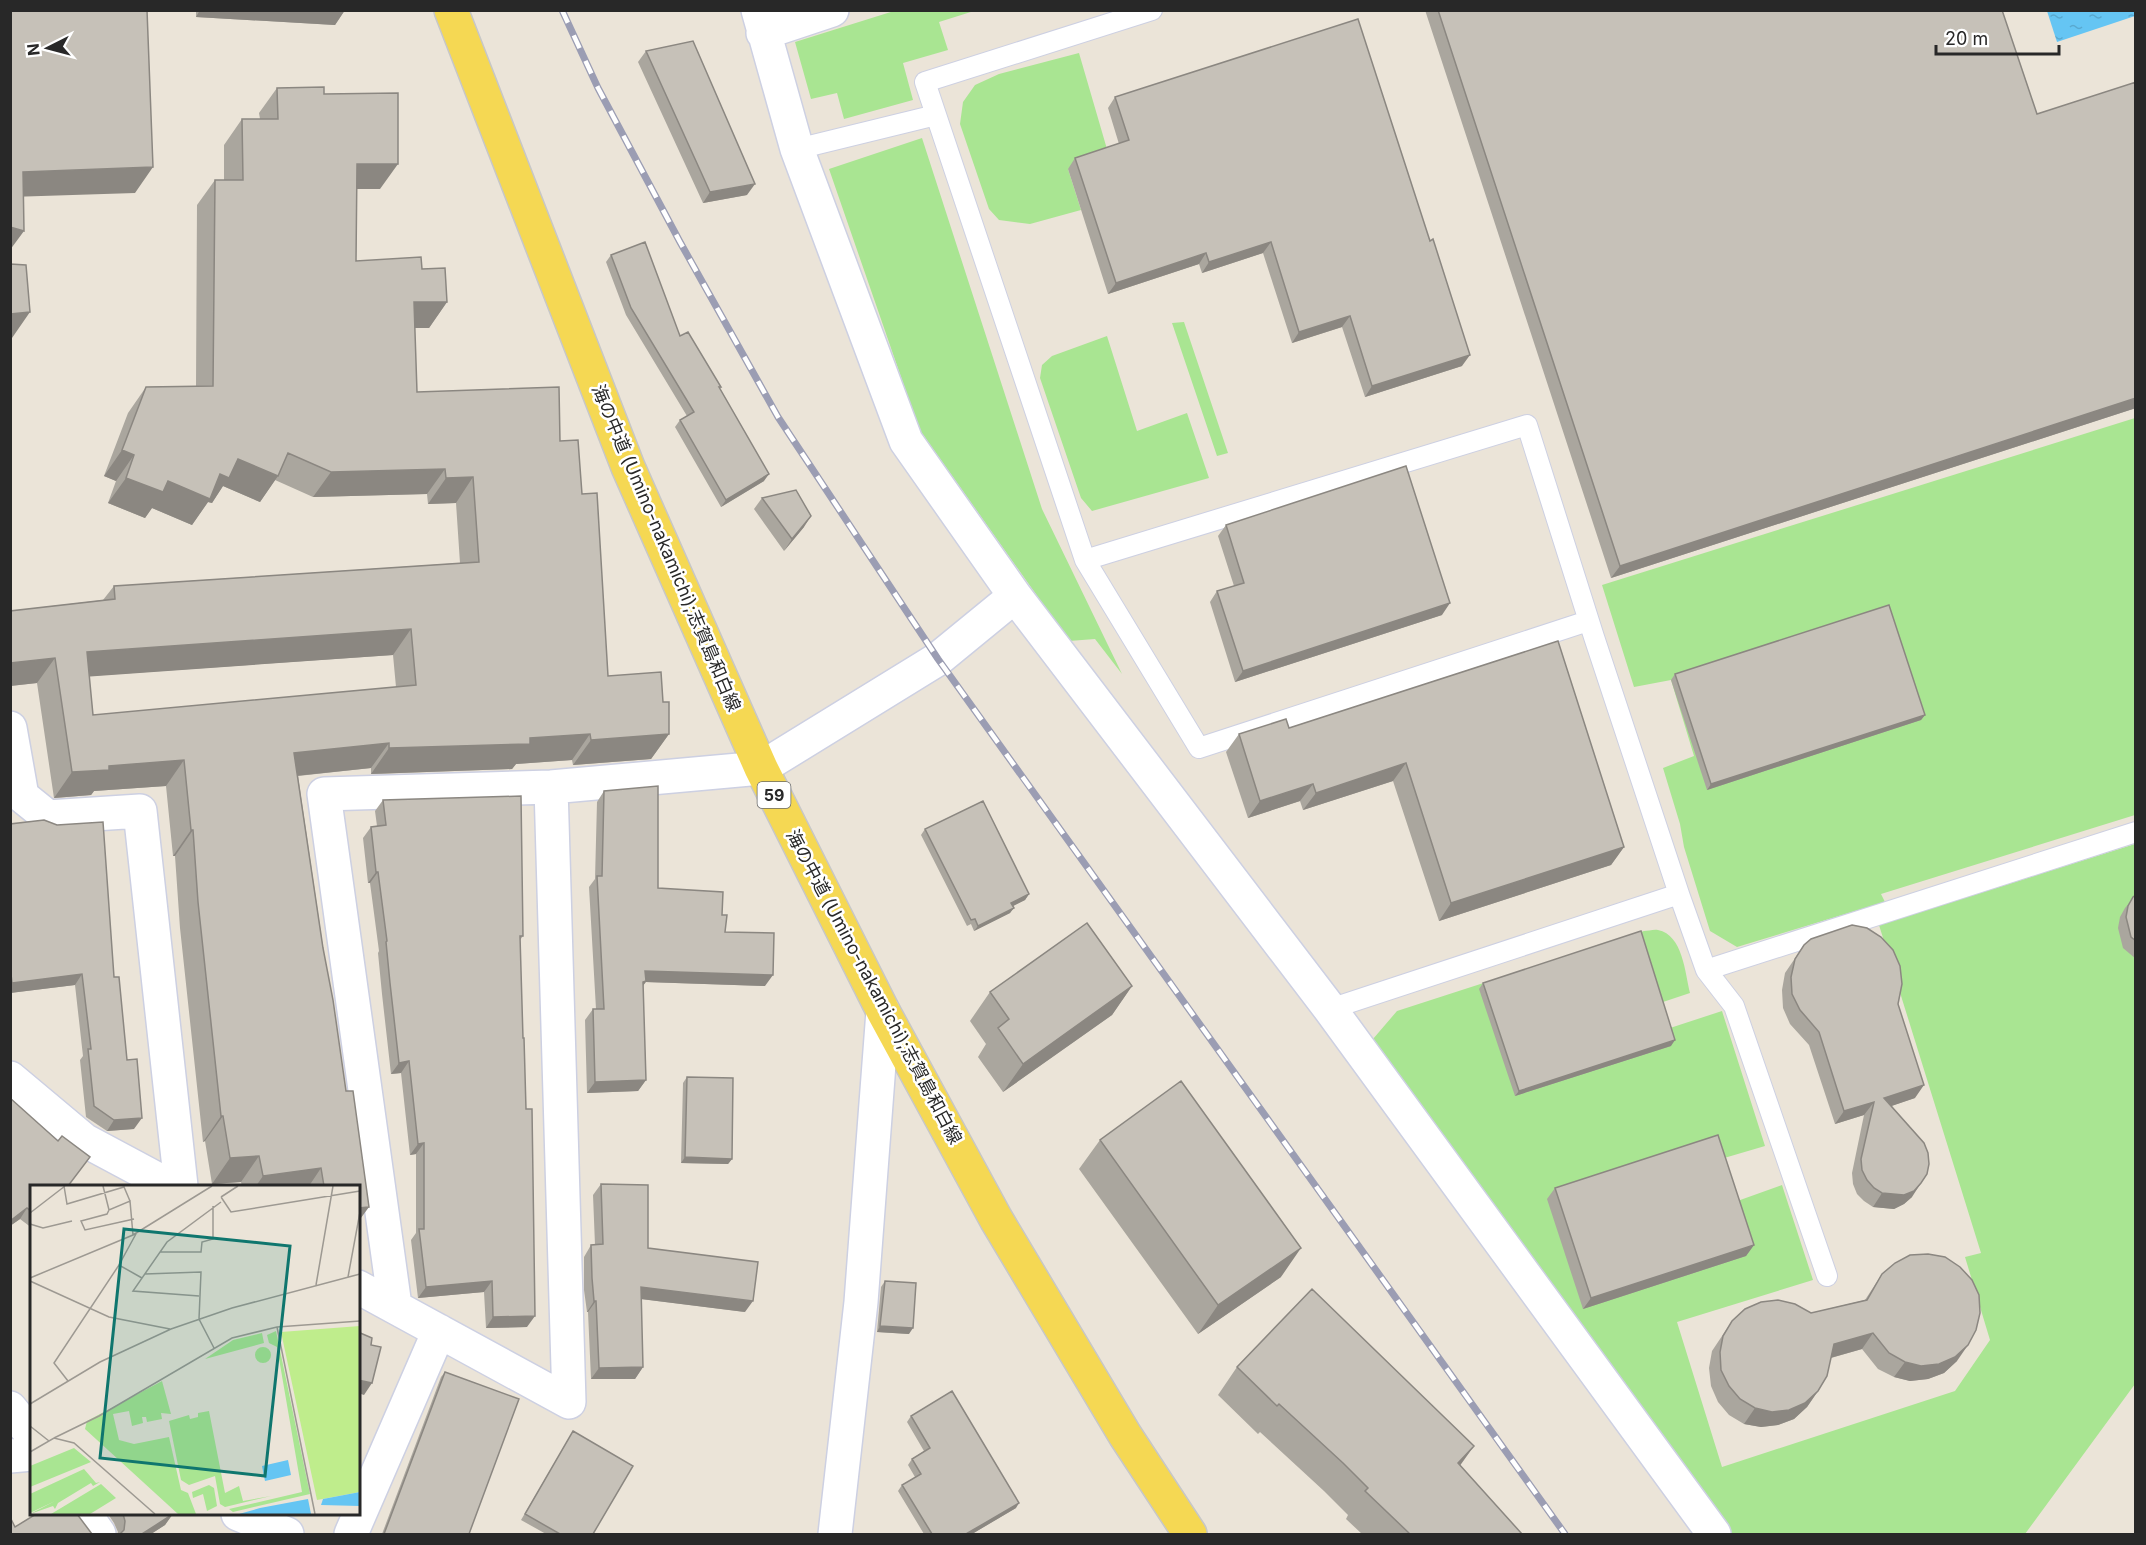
<svg xmlns="http://www.w3.org/2000/svg" width="2146" height="1545" font-family="Inter,'Noto Sans JP',sans-serif">
<defs>
<pattern id="water-ripples" width="26" height="14" patternUnits="userSpaceOnUse" patternTransform="scale(1.5)"><rect width="26" height="14" fill="#65c5f3"/><path d="M2 4q2-2 4 0t4 0M15 11q2-2 4 0t4 0" fill="none" stroke="#58a9d0"/></pattern>
</defs>
<rect width="100%" height="100%" fill="#ebe4d8"/>
<!-- grass -->
<path fill="#a9e592" d="M894,11H974L939,22L948,50L903,63L913,100L844,119L837,93L811,99L795,42Z
M1079,53L1109,156L1068,169L1081,210L1030,224L999,220L989,209L960,124L963,102L975,85L999,74Z
M922,138L1042,509L1122,674L1095,639L1069,641L919,429L829,169Z
M1184,322L1228,453L1217,456L1172,323Z
M1107,336L1137,431L1187,413L1209,478L1092,511L1081,498L1040,378L1042,365L1052,356Z
M2135,418V815L1881,894L1885,902L1737,947L1710,931L1684,847L1680,824L1663,768L1694,756L1671,680L1634,687L1602,585Z
M2135,844V1384L2025,1534H1732L1367,1046L1397,1011L1644,931C1648,931 1654,929 1658,930C1683,935 1685,973 1690,993L1660,1003L1667,1029L1722,1011L1765,1146L1714,1161L1729,1204L1782,1185L1813,1280L1677,1322L1722,1467L1955,1391L1990,1340L1965,1257L1981,1253L1879,925Z"/>
<!-- water -->
<path fill="url(#water-ripples)" d="M2047,11H2135V16L2057,42Z"/>
<g fill="none" stroke-linecap="round" stroke-linejoin="round">
<!-- service casing -->
<g stroke="#cdd0e2" stroke-width="22">
<path id="service" d="M1152,10L925,82L1085,560L1199,748L1588,621
M797,149L936,115
M1085,560L1527,425L1594,637L1679,894
M1706,970L1734,1006L1827,1276
M1330,1009L1679,894L1706,970L2136,832"/>
</g>
<!-- minor casing -->
<g stroke="#cdd0e2" stroke-width="36">
<path id="minor" d="M758,10L797,149L906,441L1015,596L1330,1009L1714,1534
M763,33L832,10
M10,728L22,796L48,817L140,811L181,1186
M10,1078L84,1140L170,1186
M358,1287L569,1402L551,787
M395,1306L324,794L551,787L761,768L938,659L1015,596
M10,1408L32,1435
M10,1456L32,1454
M85,1514L99,1534
M238,1514L287,1534
M351,1534L439,1331
M835,1534L861,1302L883,1011"/>
</g>
<!-- primary casing -->
<g stroke="#c7c7c7" stroke-width="36">
<path id="primary" d="M451,10L628,467L761,768L883,1011L996,1219L1125,1435L1190,1534"/>
</g>
<!-- service -->
<use href="#service" stroke="#fff" stroke-width="20"/>
<!-- minor -->
<use href="#minor" stroke="#fff" stroke-width="33"/>
<!-- primary -->
<use href="#primary" stroke="#f5d853" stroke-width="33"/>
<!-- rail casing -->
<g stroke="#9b9db3" stroke-width="7">
<path id="rail" d="M562,10L598,88L680,242L778,417L938,659L1565,1534"/>
</g>
<!-- rail -->
<use href="#rail" stroke="#fff" stroke-width="4.5" stroke-dasharray="14" stroke-linecap="butt"/>
</g>
<!-- wall -->
<path fill="#aaa69e" fill-rule="evenodd" d="M196,10H345L335,25L196,17Z
M1425,10H2002L2037,114L2136,82V408L1611,578Z
M646,51L747,195L703,203L638,62Z
M277,88L324,94L380,189H357L356,261L422,269L447,302L429,328H414L417,392L560,441L582,494L608,676L663,702L669,734L651,759L573,765L572,760L516,764L512,769L371,774V768L298,776L358,1186H242L241,1182L212,1184L205,1141L203,1142L180,928L175,856H173L166,786L94,791L91,795L54,798L37,683L10,686V611L103,600L114,586L460,563L456,503L428,504L427,494L313,497L275,480L260,502L223,486L212,503L208,502L192,525L152,508L145,518L108,503L116,481L104,476L128,413L146,387L196,386L197,205L215,180H224V145L242,119H260L259,113ZM393,655L396,687L93,715L89,676Z
M1115,97L1462,366L1365,397L1342,327L1292,343L1263,253L1202,273L1199,264L1108,294L1068,169L1075,158L1119,144L1108,108Z
M611,255L680,336L721,387L720,388L764,481L721,507L675,427L680,420L687,416L626,315L606,262Z
M762,498L804,527L784,551L754,509Z
M1226,525L1442,615L1235,682L1210,602L1217,591L1234,586L1218,536Z
M1558,641L1624,847L1611,865L1439,921L1393,781L1303,810L1300,801L1248,818L1226,752L1239,734L1289,728Z
M1675,674L1925,715L1921,720L1707,790L1671,680Z
M604,791L658,888L722,915L725,932L765,986L645,982L643,986L646,1080L638,1091L587,1093L585,1020L593,1009H596L589,887L595,879L597,802Z
M383,800L523,936L520,940L527,1327L486,1328L484,1292L418,1298L411,1240L416,1233V1154L410,1155L401,1073L391,1074L382,994L378,953L379,951L370,883H368L363,838L371,827L377,826L375,811Z
M10,824L114,977L134,1129L107,1131L86,1117L80,1060L83,1056L75,985L10,993Z
M925,829L1029,894L1025,900L1013,906L1010,913L974,931L971,924L967,926L921,835Z
M2136,895V959L2123,948L2118,928L2120,917L2125,908Z
M1804,945L1898,1004L1915,1098L1891,1106L1912,1197L1904,1204L1894,1209L1873,1207L1864,1201L1857,1194L1853,1184L1852,1173L1864,1115L1835,1124L1809,1045L1790,1024L1783,1008L1782,990L1785,973Z
M1483,983L1671,1046L1515,1096L1479,989Z
M1132,986L1112,1015L1003,1092L978,1057L986,1044L970,1021L990,992Z
M687,1077L732,1159L728,1164L681,1163L683,1083Z
M10,1098L82,1168L32,1186V1228L20,1219L10,1226Z
M1100,1140L1281,1277L1198,1334L1079,1169Z
M601,1184L648,1248L745,1312L641,1299L643,1367L635,1379H591L588,1312H587L584,1290V1257L591,1245H595L593,1195Z
M1555,1188L1754,1245L1746,1256L1583,1309L1547,1199Z
M1882,1274L1957,1361L1944,1373L1928,1379L1910,1381L1894,1377L1878,1369L1862,1349L1831,1358L1818,1391L1807,1407L1794,1419L1778,1425L1761,1427L1744,1424L1729,1415L1718,1402L1711,1386L1709,1368L1712,1351L1732,1321L1811,1313L1865,1300Z
M885,1281L909,1334L877,1332L881,1287Z
M1237,1367L1460,1466L1522,1534H1362L1346,1519L1348,1515L1324,1491L1260,1432L1258,1434L1218,1395Z
M445,1372L469,1534H382L441,1377Z
M911,1416L1016,1508L972,1534H924L898,1491L902,1485L915,1477L908,1465L912,1459L924,1451L907,1422Z
M573,1431L593,1534H546L521,1520Z
M108,1514H172L165,1525L151,1534H117L118,1532L114,1523Z"/>
<!-- shaded-wall -->
<path fill="#8b8781" d="M200,10H345L335,25L196,17Z
M357,164H398L380,189H339Z
M153,167L135,193L10,197L23,172Z
M755,184L747,195L703,203L710,192Z
M10,227L24,231L10,250Z
M1271,242L1263,253L1202,273L1209,262Z
M1206,253L1199,264L1108,294L1116,283Z
M414,302H447L429,328H396Z
M30,312L12,338H10V314Z
M1350,316L1342,327L1292,343L1299,332Z
M1470,355L1462,366L1365,397L1372,386Z
M2136,398V408L1611,578L1620,566Z
M122,450L134,455L116,481L104,476Z
M238,459L278,476L260,502L223,486L212,503L208,502L192,525L152,508L145,518L108,503L126,478L168,481L220,474Z
M445,469L427,494L313,497L331,472Z
M769,474L764,481L721,507L726,500Z
M473,477L456,503L428,504L446,478Z
M811,516L804,527L784,551L792,539Z
M1450,603L1442,615L1235,682L1243,671Z
M411,629L393,655L69,678L87,652Z
M55,658L37,683L10,686V663Z
M1925,715L1921,720L1707,790L1711,784Z
M590,734L572,760L516,764L512,769L371,774L389,748Z
M669,734L651,759L573,765L591,740Z
M389,743L371,768L276,778L294,753Z
M184,760L166,786L94,791L91,795L54,798L72,772L109,766Z
M1406,763L1393,781L1303,810L1316,793Z
M1313,784L1300,801L1248,818L1260,801Z
M191,830H193L175,856H173Z
M1624,847L1611,865L1439,921L1451,903Z
M376,872H378L370,883H368Z
M1029,894L1025,900L1007,909L1011,903Z
M1014,908L1010,913L974,931L978,926Z
M645,971L773,975L765,986L646,982L638,992Z
M82,974L75,985L10,993V985L12,983Z
M1132,986L1112,1015L1003,1092L1023,1064Z
M1675,1040L1671,1046L1515,1096L1519,1091Z
M409,1061L401,1073L391,1074L399,1063Z
M646,1080L638,1091L587,1093L595,1082Z
M1924,1085L1915,1098L1874,1112L1884,1098Z
M1874,1102L1864,1115L1835,1124L1844,1111Z
M221,1116H223L205,1141L203,1142Z
M142,1118L134,1129L107,1131L114,1120Z
M424,1143L416,1154L410,1155L418,1144Z
M259,1156L241,1182L212,1184L230,1158Z
M685,1157L732,1159L728,1164L681,1163Z
M321,1168L309,1186H256L263,1176Z
M1921,1183L1912,1197L1904,1204L1894,1209L1873,1207L1882,1193Z
M369,1207L358,1222V1208Z
M27,1208L20,1219L10,1226V1221Z
M1754,1245L1746,1256L1583,1309L1591,1298Z
M1301,1248L1281,1277L1198,1334L1218,1305Z
M492,1281L484,1292L418,1298L426,1287Z
M641,1287L753,1301L745,1312L633,1298Z
M594,1301H596L588,1312H587Z
M535,1316L527,1327L486,1328L493,1317Z
M880,1326L913,1328L909,1334L877,1332Z
M1873,1333L1862,1349L1823,1360L1834,1344Z
M1968,1345L1957,1361L1944,1373L1928,1379L1910,1381L1894,1377L1905,1362Z
M643,1367L635,1379H591L599,1368Z
M358,1380L372,1383L364,1395L358,1393Z
M1818,1391L1807,1407L1794,1419L1778,1425L1761,1427L1744,1424L1755,1408Z
M1474,1446L1454,1474L1458,1463Z
M1019,1503L1016,1508L972,1534H966Z
M173,1514L165,1525L151,1534H142Z"/>
<!-- building -->
<path fill="#c6c1b8" stroke="#8b8781" stroke-width="1.5" fill-rule="evenodd" d="M10,10H147L153,167L23,172L24,231L10,227Z
M1438,10H2002L2037,114L2136,82V398L1620,566Z
M1358,19L1430,241L1433,239L1470,355L1372,386L1350,316L1299,332L1271,242L1209,262L1206,253L1116,283L1075,158L1129,140L1115,97Z
M693,41L755,184L710,192L646,51Z
M324,87V94L398,93V164H357L356,261L421,257L422,269L445,268L447,302H414L417,392L559,387L560,441L578,440L582,494L597,493L608,676L661,672L663,702H669V734L591,740L590,734L530,738V744L389,748V743L294,753L323,948L333,1000L346,1091H353L369,1207L358,1208V1186H324L321,1168L263,1176L259,1156L230,1158L223,1116H221L198,902L193,830H191L184,760L109,766V770L72,772L55,658L10,663V611L115,599L114,586L479,562L473,477L446,478L445,469L331,472L288,453L278,476L238,459L229,478L220,474L210,499L168,481L163,492L126,478L134,455L122,450L146,387L213,386L215,180H243L242,119H278L277,88ZM411,629L416,685L93,715L87,652Z
M645,242L680,336L688,332L721,387H719L769,474L726,500L680,420L694,412L631,308L611,255Z
M10,264L26,265L30,312L10,314Z
M1406,466L1450,603L1243,671L1217,591L1244,583L1226,525Z
M796,490L811,516L792,539L762,498Z
M1889,605L1925,715L1711,784L1675,674Z
M1558,641L1624,847L1451,903L1406,763L1316,793L1313,784L1260,801L1239,734L1286,719L1289,728Z
M658,786V888L723,892L722,915H727L725,932L774,933L773,975L645,971L646,981L643,982L646,1080L595,1082L593,1009H604L597,876H602L604,791Z
M521,796L523,936H520L523,1038H524L526,1109H532L535,1316L493,1317L492,1281L426,1287L419,1229H424V1143L418,1144L409,1061L399,1063L390,983L386,942L387,941L378,872H376L371,827L386,825L383,800Z
M983,801L1029,894L1011,903L1014,908L978,926L975,919L971,920L925,829Z
M44,820L57,825L103,822L114,977H119L127,1060L137,1059L142,1118L114,1120L94,1106L88,1049H91L82,974L12,983L10,965V824Z
M2136,895V941L2131,937L2126,917L2128,906L2133,897Z
M1087,923L1132,986L1023,1064L998,1028L1009,1019L990,992Z
M1852,925L1867,928L1881,937L1893,950L1900,966L1902,984L1898,1004L1924,1085L1884,1098L1924,1143L1928,1153L1929,1164L1927,1174L1921,1183L1914,1191L1904,1195L1882,1193L1874,1188L1867,1180L1862,1170L1861,1159L1874,1102L1844,1111L1819,1032L1800,1010L1792,994L1791,977L1795,959L1804,945L1811,939Z
M1641,931L1675,1040L1519,1091L1483,983Z
M687,1077L733,1078L732,1159L685,1157Z
M1181,1081L1301,1248L1218,1305L1100,1140Z
M10,1098L58,1141L62,1136L90,1157L68,1186H32V1212L27,1208L10,1221Z
M1718,1135L1754,1245L1591,1298L1555,1188Z
M601,1184L648,1185V1248L758,1262L753,1301L641,1287L643,1367L599,1368L596,1301H594L592,1278L591,1245L603,1244Z
M1928,1254L1945,1257L1960,1267L1972,1280L1979,1295L1980,1313L1976,1330L1968,1345L1955,1357L1939,1364L1921,1366L1905,1362L1889,1353L1873,1333L1834,1344L1827,1376L1818,1391L1805,1403L1789,1410L1772,1412L1755,1408L1740,1399L1729,1386L1721,1370L1720,1352L1723,1336L1732,1321L1745,1309L1761,1302L1778,1300L1795,1304L1811,1313L1867,1300L1882,1274L1895,1263L1910,1255Z
M885,1281L916,1283L913,1328L880,1326Z
M1312,1289L1474,1446L1458,1463L1522,1534H1410L1365,1491L1368,1488L1343,1463L1279,1404L1277,1406L1237,1367Z
M358,1332L372,1338L371,1345L381,1347L372,1383L358,1380Z
M445,1372L519,1399L469,1534H384Z
M952,1391L1019,1503L966,1534H932L902,1485L921,1474L912,1459L930,1448L911,1416Z
M573,1431L633,1466L593,1534H560L525,1514Z
M36,1514H77L92,1534H10V1517L15,1527Z
M123,1514H173L142,1534H120L124,1530L125,1521Z"/>
<g text-anchor="middle" stroke-width="5" stroke-linejoin="round" paint-order="stroke">
<!-- shield labels -->
<rect fill="#fff" stroke="#686868" stroke-width="1.5" x="757.5" y="782" width="33" height="26" rx="4.5"/>
<g font-size="16" font-weight="bold" fill="#282828">
<text x="774" y="801">59</text>
</g>
<!-- street labels -->
<g font-size="18" fill="#282828" stroke="#fff">
<text transform="translate(666 548) rotate(67)" y="6">海の中道 (Umino-nakamichi);志賀島和白線</text>
<text transform="translate(874 987) rotate(62)" y="6">海の中道 (Umino-nakamichi);志賀島和白線</text>
</g>
</g>
<!-- overview -->
<g transform="translate(30 1185)">
<rect width="330" height="330" fill="#ebe4d8"/>
<path d="M246,146L280,309L203,327L199,324L272,307L247,162L239,158L237,150ZM232,148L234,158L175,174L203,155ZM225 170a8 8 0 1 1 16 0a8 8 0 1 1-16 0ZM132,196L141,229L131,228L132,234L117,237L116,232H112L113,238L102,241L99,226L83,229L89,255L104,259L139,252L151,305L158,308L166,329H148L55,244L57,236ZM179,226L195,308L209,301L213,316L241,311L195,322L190,319L185,291L159,300L151,295L139,236L159,230L160,234L168,232V228ZM44,263L61,277L0,302V281ZM54,284L66,298L70,297L63,301L61,298L28,318L25,324L23,321L0,329L25,316L0,328V309ZM71,299L86,313L60,329H21ZM179,300L184,303L187,321L177,326L173,309L163,313L162,307Z" fill="#a9e592"/>
<path d="M330,141V307L287,315L251,147Z" fill="#bfed8c"/>
<path d="M258,275L261,290L235,296L232,281ZM330,307V321L291,320L293,314ZM278,314L281,329H209L230,323Z" fill="#65c5f3"/>
<path fill="none" stroke="#9d9992" stroke-width="1.5" d="M34,1L37,19L94,2L100,16M73,1L79,25L100,16L103,50M191,12L201,27L330,6M191,12L208,1M79,25L77,29L51,36L55,45L104,34M0,28L35,1M0,39L13,43L42,36M130,67H171L172,57L183,54V21M89,80L107,47M115,89L171,87L169,134L184,163M318,92L330,27M0,93L103,50L182,1M0,96L79,132L140,144M286,100L303,1M169,111L103,106L137,57L191,17M247,142L285,329M38,196L24,178L89,80L112,93M0,219L70,177L141,144L202,123L330,89M0,241L19,256M24,253L69,231L202,153L247,142L330,136M0,267L24,253L44,258L125,329"/>
<path fill="#0f766e" fill-opacity="0.15" stroke="#0f766e" stroke-width="3" d="M94,44L260,61L235,291L70,273Z"/>
<rect width="330" height="330" fill="none" stroke="#282828" stroke-width="3"/>
</g>
<!-- border -->
<rect width="2146" height="1545" fill="none" stroke="#282828" stroke-width="24"/>
<!-- north arrow -->
<g transform="translate(48 48) rotate(264)" stroke="#ffffff" stroke-width="4.5" paint-order="stroke">
<path d="M0-4.5L10 22L0 15L-10 22Z" fill="#282828"/>
<text y="-9" font-size="16" font-weight="bold" text-anchor="middle" fill="#282828">N</text>
</g>
<!-- scale -->
<path d="M1936 45v9h123v-9" fill="none" stroke="#282828" stroke-width="3"/>
<text x="1945" y="45" font-size="18" fill="#282828" stroke="#ffffff" stroke-width="4.5" paint-order="stroke">20 m</text>
</svg>
